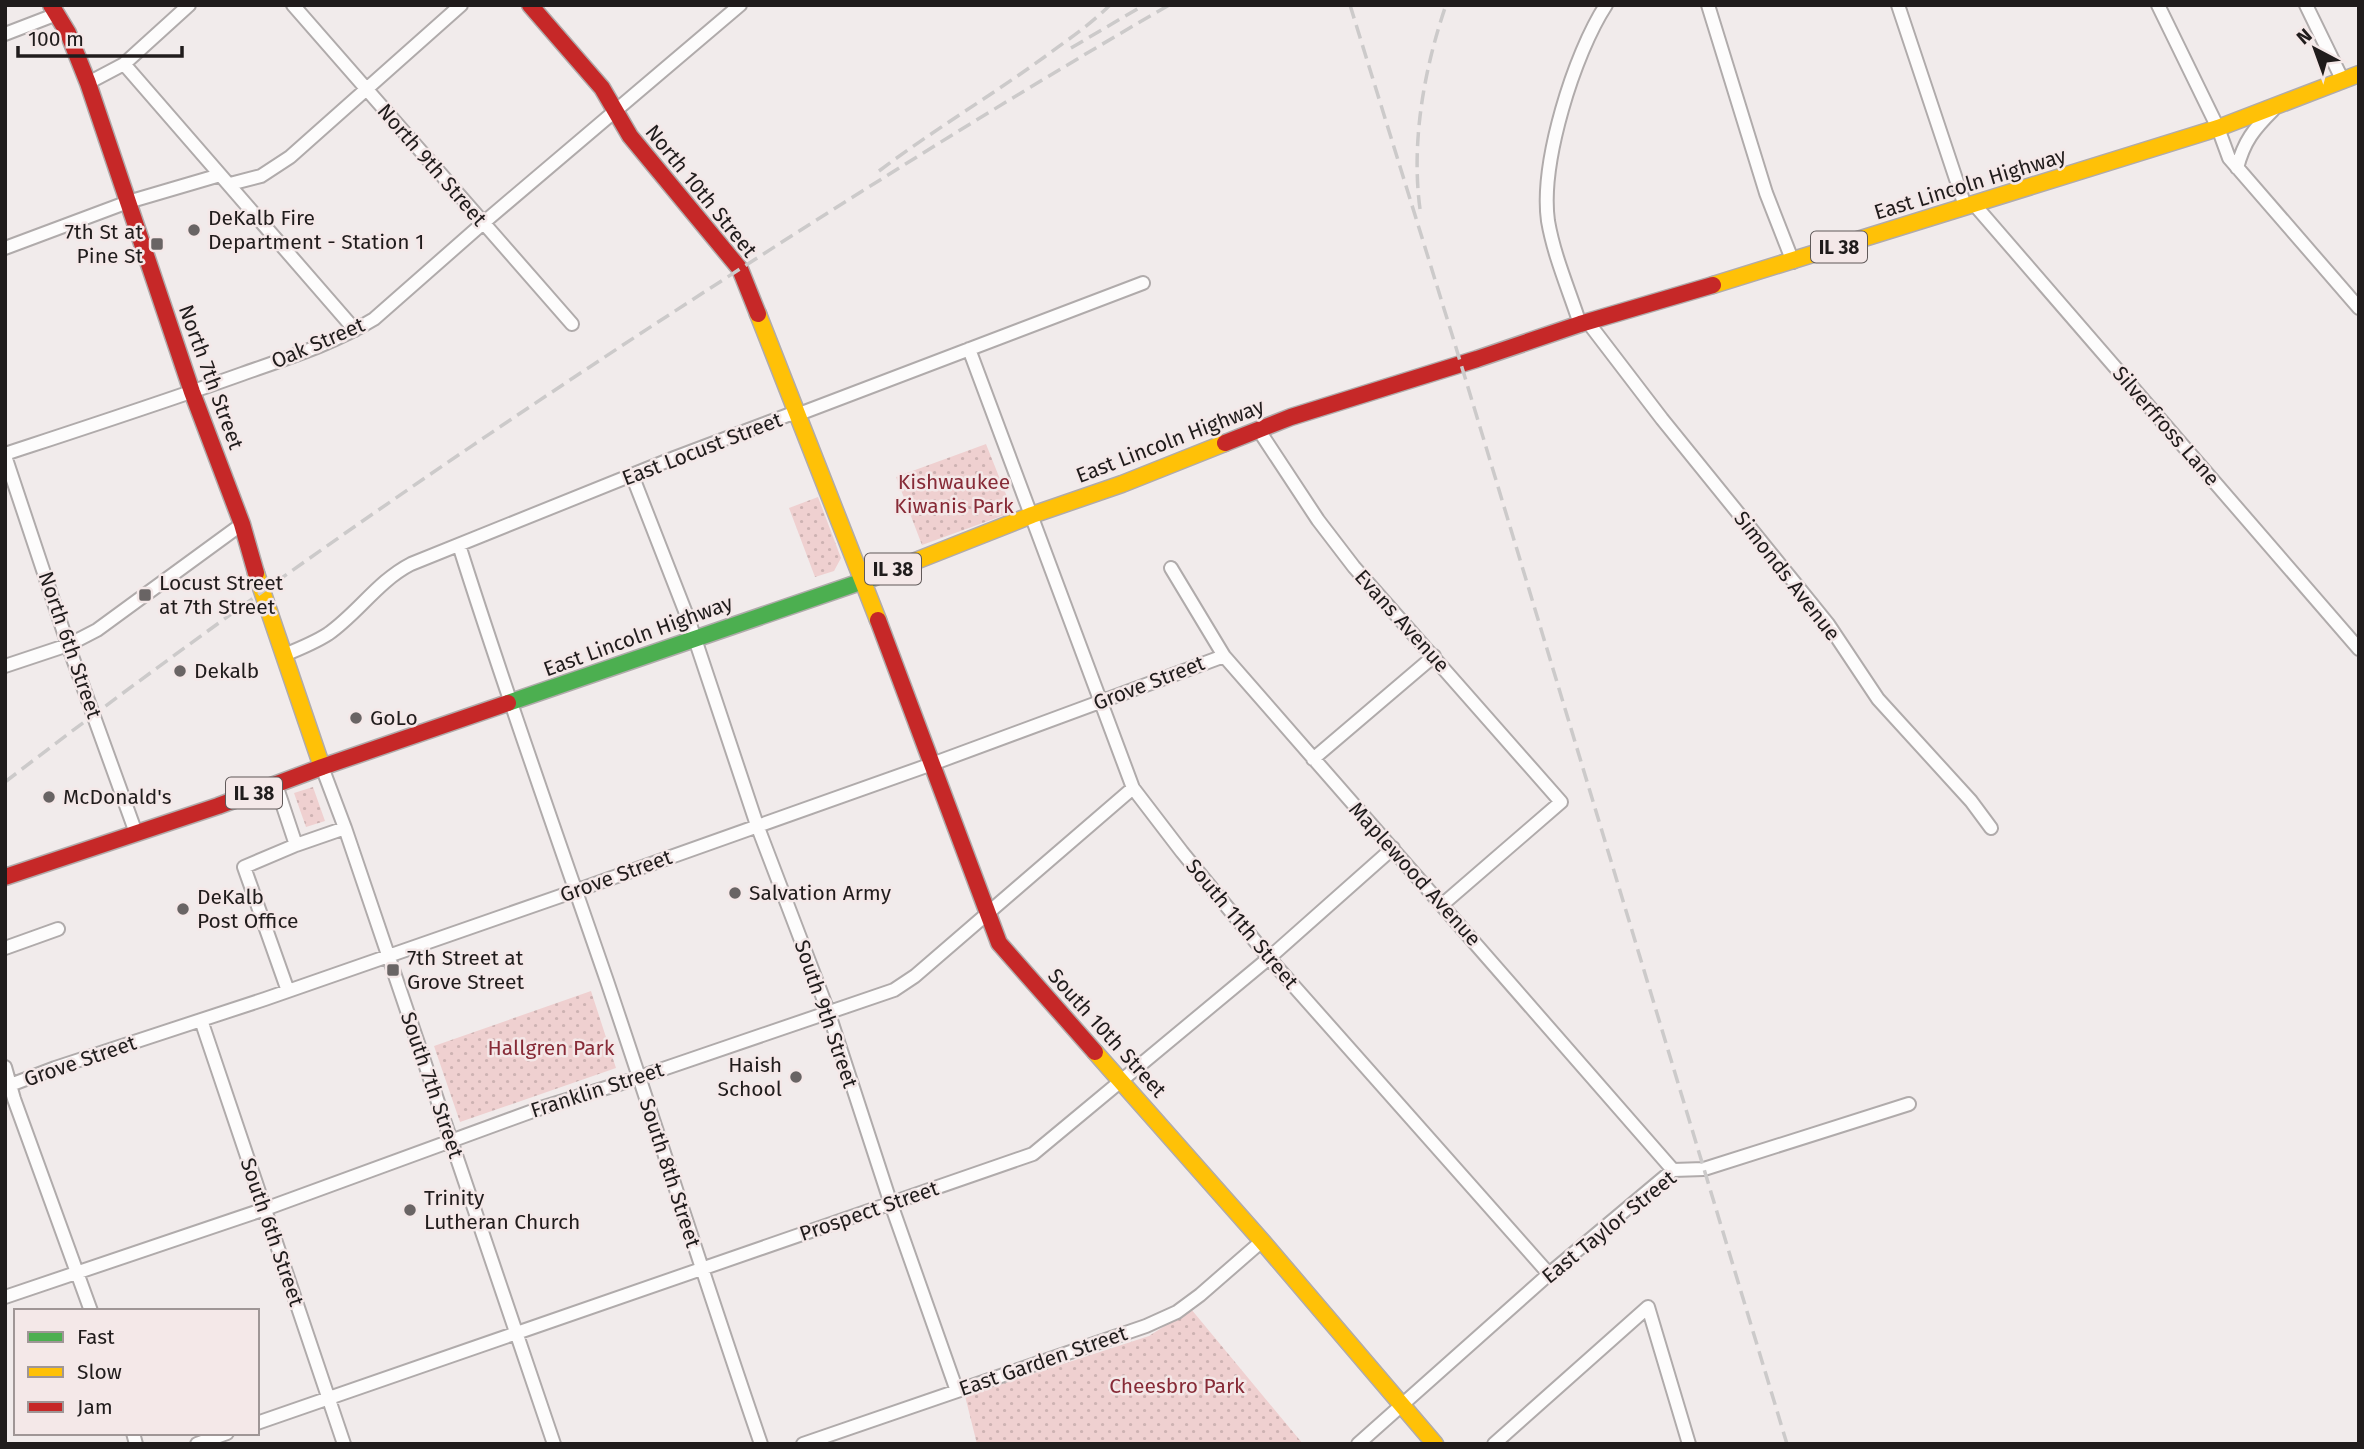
<svg xmlns="http://www.w3.org/2000/svg" width="2364" height="1449" font-family="'Fira Sans',sans-serif">
<defs>
<pattern id="park-dots" width="8" height="8" patternUnits="userSpaceOnUse" patternTransform="scale(1.75)"><rect width="8" height="8" fill="#efd0d0"/><path d="M2 2h.1M6 6h.1" fill="none" stroke="#cdb2b2" stroke-width="1.8" stroke-linecap="round"/></pattern>
</defs>
<rect width="100%" height="100%" fill="#f1ebeb"/>
<!-- park -->
<path fill="url(#park-dots)" d="M986,444L1013,512L922,545L896,477Z
M818,497L841,558L834,571L815,577L789,508Z
M313,787L325,821L306,827L294,793Z
M591,991L616,1068L460,1122L434,1046Z
M1191,1309L1303,1444H977L965,1396L1149,1336Z"/>
<g fill="none" stroke-linecap="round" stroke-linejoin="round">
<!-- street casing -->
<g stroke="#b0abab" stroke-width="16">
<path id="street" d="M293,5L572,324
M1708,5L1766,193L1793,262
M1898,5L1965,206
M2158,5L2218,128L2229,158L2359,308
M2306,5L2343,81
M5,34L57,14
M124,64L355,330
M88,83L124,64L189,5
M2237,168C2244,141 2254,129 2273,110
M230,184L261,176L290,157L461,5
M1973,203L2359,649
M5,248L128,202L220,175
M1587,321L1662,419L1828,624L1878,699L1971,801L1991,828
M1580,324C1569,290 1554,256 1548,221C1540,163 1574,54 1606,5
M969,349L1133,788L1182,852L1269,958L1549,1274
M1258,429L1318,520L1354,567L1561,802L1443,904
M5,454C84,428 164,402 242,374C287,358 333,344 374,319L482,224L740,5
M5,456L68,645L136,833
M632,475L689,621L757,825L828,1011L891,1204L957,1391
M459,545C505,691 557,836 607,981C659,1135 708,1290 761,1444
M1171,568L1224,656L1673,1170
M284,655C299,649 314,643 328,634C358,613 378,581 411,564L669,460L788,415L799,414L1143,283
M5,666L68,645L97,630L242,524
M1313,759L1434,656
M322,767L345,828L554,1444
M276,785L296,845
M5,948L58,929
M288,991L244,867L296,845L345,828
M201,1020L344,1444
M5,1067L14,1099L91,1311
M5,1087L55,1068L265,999L575,891L932,764L1224,656
M5,1297L265,1209L541,1108L625,1082L894,990L915,976L1133,788
M257,1423L1033,1154L1269,958L1393,848
M133,1433L136,1444
M197,1444L227,1433
M803,1444L1146,1326L1177,1312L1200,1295L1262,1241
M1358,1444L1549,1274L1673,1170L1704,1169L1909,1104
M1494,1444L1648,1307L1689,1444"/>
</g>
<!-- fast casing -->
<g stroke="#b0abab" stroke-width="19">
<path id="fast" d="M508,703L875,577"/>
</g>
<!-- slow casing -->
<g stroke="#b0abab" stroke-width="19">
<path id="slow" d="M1713,285L2218,128L2359,74
M758,314L878,620
M256,573L322,767
M875,577L1032,515L1122,484L1225,443
M1095,1052L1262,1241L1435,1444"/>
</g>
<!-- jam casing -->
<g stroke="#b0abab" stroke-width="19">
<path id="jam" d="M51,5L68,33L88,83L192,392L242,524L256,573
M530,5L602,88L630,136L740,269L758,314
M1225,443L1291,417L1477,359L1580,324L1713,285
M878,620L999,943L1095,1052
M5,877L218,806L322,767L508,703"/>
</g>
<!-- street -->
<use href="#street" stroke="#fdfcfc" stroke-width="12"/>
<!-- fast -->
<use href="#fast" stroke="#4caf50" stroke-width="16"/>
<!-- slow -->
<use href="#slow" stroke="#ffc107" stroke-width="16"/>
<!-- jam -->
<use href="#jam" stroke="#c62828" stroke-width="16"/>
<!-- rail -->
<path stroke="#cccaca" stroke-width="3.5" stroke-dasharray="14 7" stroke-linecap="butt" d="M1350,5L1454,341L1787,1444
M1071,48L1144,5
M879,171C932,131 989,97 1043,58C1066,41 1090,25 1110,5
M1420,209C1411,142 1424,69 1446,5
M5,782C215,621 433,469 655,324C824,214 995,106 1169,5"/>
</g>
<!-- markers -->
<g fill="#696464" stroke="#f4e8e8" stroke-width="2.5">
<circle cx="194" cy="230" r="7"/>
<rect x="150" y="237" width="14" height="14" rx="3.5"/>
<rect x="138" y="588" width="14" height="14" rx="3.5"/>
<circle cx="180" cy="671" r="7"/>
<circle cx="356" cy="718" r="7"/>
<circle cx="49" cy="797" r="7"/>
<circle cx="735" cy="893" r="7"/>
<circle cx="183" cy="909" r="7"/>
<rect x="386" y="963" width="14" height="14" rx="3.5"/>
<circle cx="796" cy="1077" r="7"/>
<circle cx="410" cy="1210" r="7"/>
</g>
<g text-anchor="middle" stroke-width="5" stroke-linejoin="round" paint-order="stroke">
<!-- shield labels -->
<g fill="#f4e8e8" stroke="#605959" stroke-width="2">
<rect x="1811" y="231.5" width="56" height="31" rx="5"/>
<rect x="865" y="553.5" width="56" height="31" rx="5"/>
<rect x="226" y="777.5" width="56" height="31" rx="5"/>
</g>
<g font-size="19" font-weight="bold" fill="#201c1c">
<text x="1839" y="254">IL 38</text>
<text x="893" y="576">IL 38</text>
<text x="254" y="800">IL 38</text>
</g>
<!-- street labels -->
<g font-size="21" fill="#201c1c" stroke="#f4e8e8">
<text transform="translate(432 165) rotate(49)" y="7">North 9th Street</text>
<text transform="translate(1970 184) rotate(-17)" y="7">East Lincoln Highway</text>
<text transform="translate(701 191) rotate(51)" y="7">North 10th Street</text>
<text transform="translate(318 343) rotate(-23)" y="7">Oak Street</text>
<text transform="translate(211 377) rotate(70)" y="7">North 7th Street</text>
<text transform="translate(2166 426) rotate(49)" y="7">Silverfross Lane</text>
<text transform="translate(1170 441) rotate(-21)" y="7">East Lincoln Highway</text>
<text transform="translate(702 449) rotate(-21)" y="7">East Locust Street</text>
<text transform="translate(1787 576) rotate(52)" y="7">Simonds Avenue</text>
<text transform="translate(1402 621) rotate(48)" y="7">Evans Avenue</text>
<text transform="translate(638 636) rotate(-20)" y="7">East Lincoln Highway</text>
<text transform="translate(70 645) rotate(71)" y="7">North 6th Street</text>
<text transform="translate(1149 683) rotate(-21)" y="7">Grove Street</text>
<text transform="translate(1415 874) rotate(48)" y="7">Maplewood Avenue</text>
<text transform="translate(616 876) rotate(-20)" y="7">Grove Street</text>
<text transform="translate(1242 924) rotate(50)" y="7">South 11th Street</text>
<text transform="translate(826 1014) rotate(71)" y="7">South 9th Street</text>
<text transform="translate(1107 1033) rotate(48)" y="7">South 10th Street</text>
<text transform="translate(80 1061) rotate(-19)" y="7">Grove Street</text>
<text transform="translate(432 1085) rotate(71)" y="7">South 7th Street</text>
<text transform="translate(597 1090) rotate(-18)" y="7">Franklin Street</text>
<text transform="translate(670 1173) rotate(72)" y="7">South 8th Street</text>
<text transform="translate(869 1211) rotate(-19)" y="7">Prospect Street</text>
<text transform="translate(1609 1227) rotate(-39)" y="7">East Taylor Street</text>
<text transform="translate(272 1232) rotate(71)" y="7">South 6th Street</text>
<text transform="translate(1043 1361) rotate(-19)" y="7">East Garden Street</text>
</g>
<!-- poi labels -->
<g font-size="21" fill="#201c1c" stroke="#f4e8e8" text-anchor="start">
<text x="208" y="225">DeKalb Fire<tspan x="208" dy="24">Department - Station 1</tspan></text>
<text x="143" y="239" text-anchor="end">7th St at<tspan x="143" dy="24">Pine St</tspan></text>
<text x="159" y="590">Locust Street<tspan x="159" dy="24">at 7th Street</tspan></text>
<text x="194" y="678">Dekalb</text>
<text x="370" y="725">GoLo</text>
<text x="63" y="804">McDonald's</text>
<text x="749" y="900">Salvation Army</text>
<text x="197" y="904">DeKalb<tspan x="197" dy="24">Post Office</tspan></text>
<text x="407" y="965">7th Street at<tspan x="407" dy="24">Grove Street</tspan></text>
<text x="782" y="1072" text-anchor="end">Haish<tspan x="782" dy="24">School</tspan></text>
<text x="424" y="1205">Trinity<tspan x="424" dy="24">Lutheran Church</tspan></text>
</g>
<!-- park labels -->
<g font-size="21" fill="#872b37" stroke="#f4e8e8">
<text x="954" y="489">Kishwaukee<tspan x="954" dy="24">Kiwanis Park</tspan></text>
<text x="551" y="1055">Hallgren Park</text>
<text x="1177" y="1393">Cheesbro Park</text>
</g>
</g>
<!-- border -->
<rect width="2364" height="1449" fill="none" stroke="#201c1c" stroke-width="14"/>
<!-- legend -->
<rect x="14" y="1309" width="245" height="126" fill="#f4e8e8" stroke="#9f9696" stroke-width="2"/>
<rect x="28" y="1332" width="35" height="10" fill="#4caf50" stroke="#9f9696" stroke-width="2"/>
<text x="77" y="1344" font-size="21" fill="#201c1c">Fast</text>
<rect x="28" y="1367" width="35" height="10" fill="#ffc107" stroke="#9f9696" stroke-width="2"/>
<text x="77" y="1379" font-size="21" fill="#201c1c">Slow</text>
<rect x="28" y="1402" width="35" height="10" fill="#c62828" stroke="#9f9696" stroke-width="2"/>
<text x="77" y="1414" font-size="21" fill="#201c1c">Jam</text>
<!-- north arrow -->
<g transform="translate(2315 49) rotate(319)" stroke="#f4e8e8" stroke-width="5" paint-order="stroke">
<path d="M0-5L12 26L0 18L-12 26Z" fill="#201c1c"/>
<text y="-10" font-size="19" font-weight="bold" text-anchor="middle" fill="#201c1c">N</text>
</g>
<!-- scale -->
<path d="M18 46v10h164v-10" fill="none" stroke="#201c1c" stroke-width="3.5"/>
<text x="28" y="46" font-size="21" fill="#201c1c" stroke="#f4e8e8" stroke-width="5" paint-order="stroke">100 m</text>
</svg>
